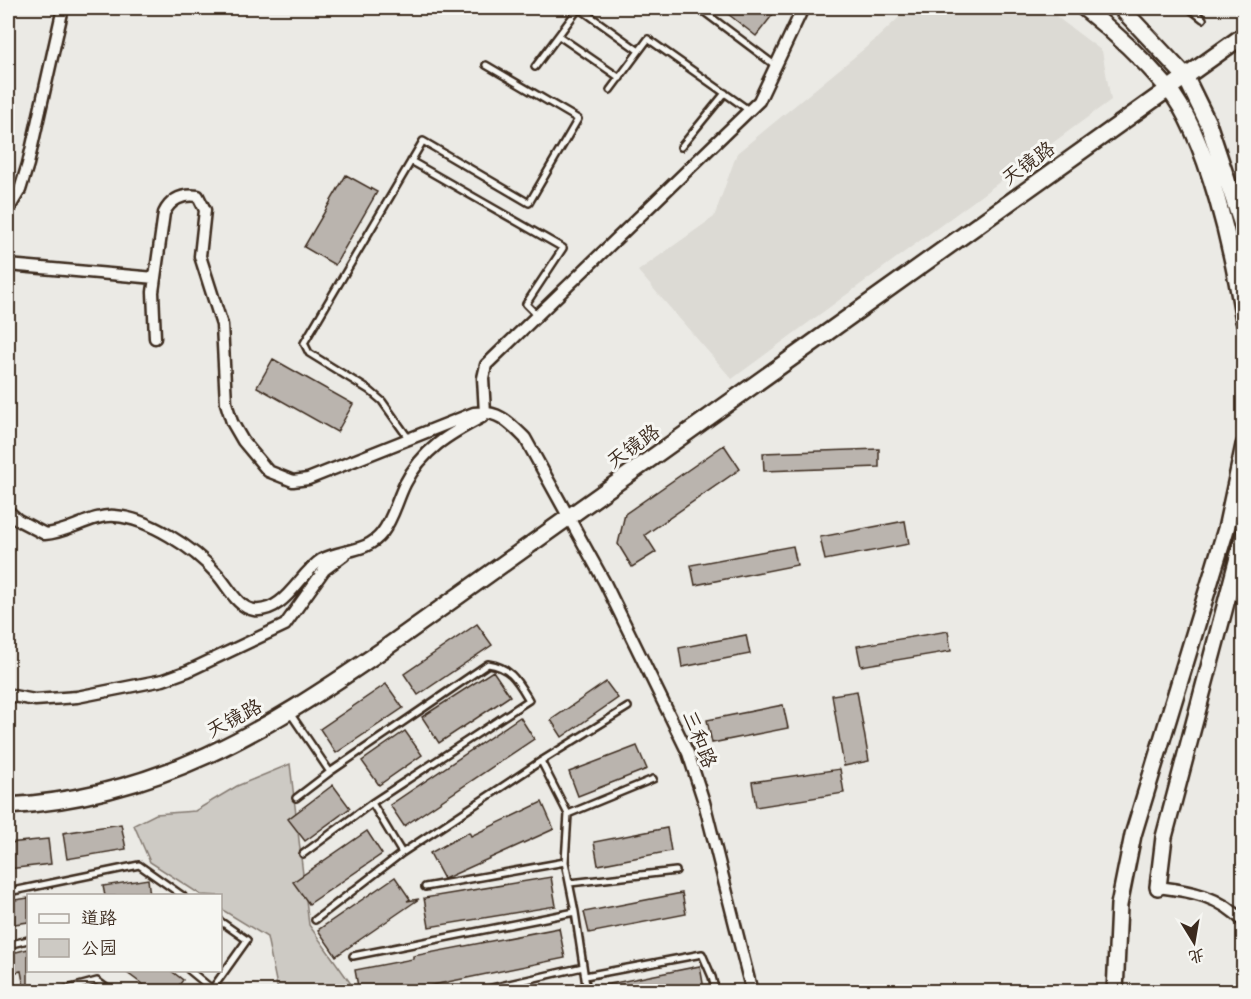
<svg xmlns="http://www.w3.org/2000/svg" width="1251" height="999" font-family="Pangolin,'LXGW WenKai TC',sans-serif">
<rect width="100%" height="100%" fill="#ebeae5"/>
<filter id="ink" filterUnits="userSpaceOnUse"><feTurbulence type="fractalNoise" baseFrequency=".0167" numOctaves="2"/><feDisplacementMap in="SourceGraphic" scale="12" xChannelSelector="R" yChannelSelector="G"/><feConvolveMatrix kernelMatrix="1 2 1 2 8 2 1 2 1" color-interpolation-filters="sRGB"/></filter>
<g filter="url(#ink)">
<!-- built -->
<path fill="#dcdad4" d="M909,8H1045L1102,51L1111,100L732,379L638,271L714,217L737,153L875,40Z"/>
<!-- green -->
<path fill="#cdcac4" stroke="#847a71" stroke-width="1.5" d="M290,764L309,925L356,991H278L267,937L221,909L220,896L201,895L150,862L134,825L156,814L195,811L237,786Z"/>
<!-- building -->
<path fill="#bab4ae" stroke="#3b2a1e" stroke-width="1.5" d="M733,8H778L756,36L728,14Z
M346,175L377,192L335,265L304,247Z
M273,359L353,404L337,432L257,387Z
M724,445L740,469L645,535L656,552L632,567L618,544L625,514Z
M879,449V467L764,471L763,453Z
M905,521L909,544L825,560L820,537Z
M793,546L797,565L695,585L691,565Z
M477,624L492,645L418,695L404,674Z
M948,631L951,651L861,666L857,646Z
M746,635L750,654L682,667L679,648Z
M493,671L510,696L439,743L422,717Z
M606,682L618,698L562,737L551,720Z
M386,684L403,708L336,753L320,729Z
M857,691L869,761L844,766L832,695Z
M783,705L788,728L712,743L707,720Z
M520,717L534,739L404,826L390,805Z
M405,731L422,755L379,785L362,761Z
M637,746L647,769L578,796L569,772Z
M840,769L844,793L756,807L752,782Z
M333,785L350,808L305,841L288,819Z
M542,802L554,829L444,879L430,853L469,832L471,836Z
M121,824L126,849L67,859L63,833Z
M667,828L671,851L598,865L594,842Z
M367,831L382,854L309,904L293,882Z
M48,839L51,864L8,869V843Z
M395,877L410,899L407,901L419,899L336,956L318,930Z
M551,877L556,906L429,927L424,898Z
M148,879L150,896H105L103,886Z
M682,893L686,914L589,933L584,912Z
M28,898V922L8,925V901Z
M559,928L565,958L399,992H359L355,970L413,959V956Z
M28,949V986L24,987L21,971L8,974V954Z
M700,966L704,989L691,992H594V987Z
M123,970H170L183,980L174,992H153Z"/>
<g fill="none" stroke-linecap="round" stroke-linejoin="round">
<!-- lane casing -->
<g stroke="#3b2a1e" stroke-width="10">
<path id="lane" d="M699,8L776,66
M1189,8L1203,19
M559,36L620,78
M535,67L579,8L639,51
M610,90L648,39L750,111
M681,147L725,93
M411,161L563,248L526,304L537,315
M409,439L382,401L369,390L309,353L304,343L423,141L529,203L578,119L486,65
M290,713L330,772L488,664C511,667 518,682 529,700L372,803L402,853L541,761L568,814L565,862L575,912L587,992
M541,761L628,707
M296,798L330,772
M568,814L653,779
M303,854L372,803
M570,883L676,871
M425,887L565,862
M8,892L139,865L183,896
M315,920L402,853
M8,945L28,940
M353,956L575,912
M189,970L212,989
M585,976L702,954L712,977L716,992
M56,992L97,981L112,992
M210,992L247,940L220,921
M474,992L583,967"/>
</g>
<!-- street casing -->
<g stroke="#3b2a1e" stroke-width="15">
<path id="street" d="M8,210L20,190L28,164L63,8
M8,265L155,278
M155,338L153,292L164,213C171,199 182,194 198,196L205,210L200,256L222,325L226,403L232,422L243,441L268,471L293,481L308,479L474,413C498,410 509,422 525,438L605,583L688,753L704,802L752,992
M8,511L18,520L45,534C69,533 91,514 115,516C148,518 194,548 216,573C227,584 237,608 254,610C285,613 299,574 321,560C341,549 367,553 382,533C393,519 397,500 405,484C422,450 449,434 482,417L485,413L483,378L486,365L759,101L803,8
M8,695L35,700L77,697L163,680L188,671L285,625L324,570L344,555
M1158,887C1191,891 1220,896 1244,922"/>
</g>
<!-- secondary casing -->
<g stroke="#3b2a1e" stroke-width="20">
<path id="secondary" d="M1084,8C1113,31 1143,59 1167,87C1208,136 1234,258 1244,321
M1121,8L1185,76L1208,123L1244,231
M8,806C157,797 264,732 384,649L1244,35
M1158,887L1164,837L1244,535
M1115,992L1119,905L1133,835L1226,529L1244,445"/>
</g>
<!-- lane -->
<use href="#lane" stroke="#f6f6f2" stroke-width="5"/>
<!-- street -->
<use href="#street" stroke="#f6f6f2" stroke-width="10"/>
<!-- secondary -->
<use href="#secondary" stroke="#f6f6f2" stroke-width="15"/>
</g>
</g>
<g text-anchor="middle" stroke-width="6" stroke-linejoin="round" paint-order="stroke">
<!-- street labels -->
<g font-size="20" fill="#3b2a1e" stroke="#f6f6f2">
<text transform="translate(1028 163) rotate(-36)" y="7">天镜路</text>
<text transform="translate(633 446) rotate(-36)" y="7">天镜路</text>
<text transform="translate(234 718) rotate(-28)" y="7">天镜路</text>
<text transform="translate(700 739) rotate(68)" y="7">三和路</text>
</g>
</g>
<!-- margin -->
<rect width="1251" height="999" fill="none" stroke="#f6f6f2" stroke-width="30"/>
<rect x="15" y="15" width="1221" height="969" fill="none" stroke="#3b2a1e" stroke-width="2" filter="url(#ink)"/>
<!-- legend -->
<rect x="27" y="894" width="195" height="78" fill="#f6f6f2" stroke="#aba49d" stroke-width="1.5"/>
<rect x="39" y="914" width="30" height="9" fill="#f6f6f2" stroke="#aba49d" stroke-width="1.5"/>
<text x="81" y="924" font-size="18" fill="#3b2a1e">道路</text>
<rect x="39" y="939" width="30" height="18" fill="#cdcac4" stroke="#aba49d" stroke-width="1.5"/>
<text x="81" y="954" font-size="18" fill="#3b2a1e">公园</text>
<!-- north arrow -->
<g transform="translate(1194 942) rotate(169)" stroke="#f6f6f2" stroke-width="4.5" paint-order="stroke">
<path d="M0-4.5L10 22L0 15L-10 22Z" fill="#3b2a1e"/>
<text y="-9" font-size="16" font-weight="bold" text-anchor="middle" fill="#3b2a1e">北</text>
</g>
</svg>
